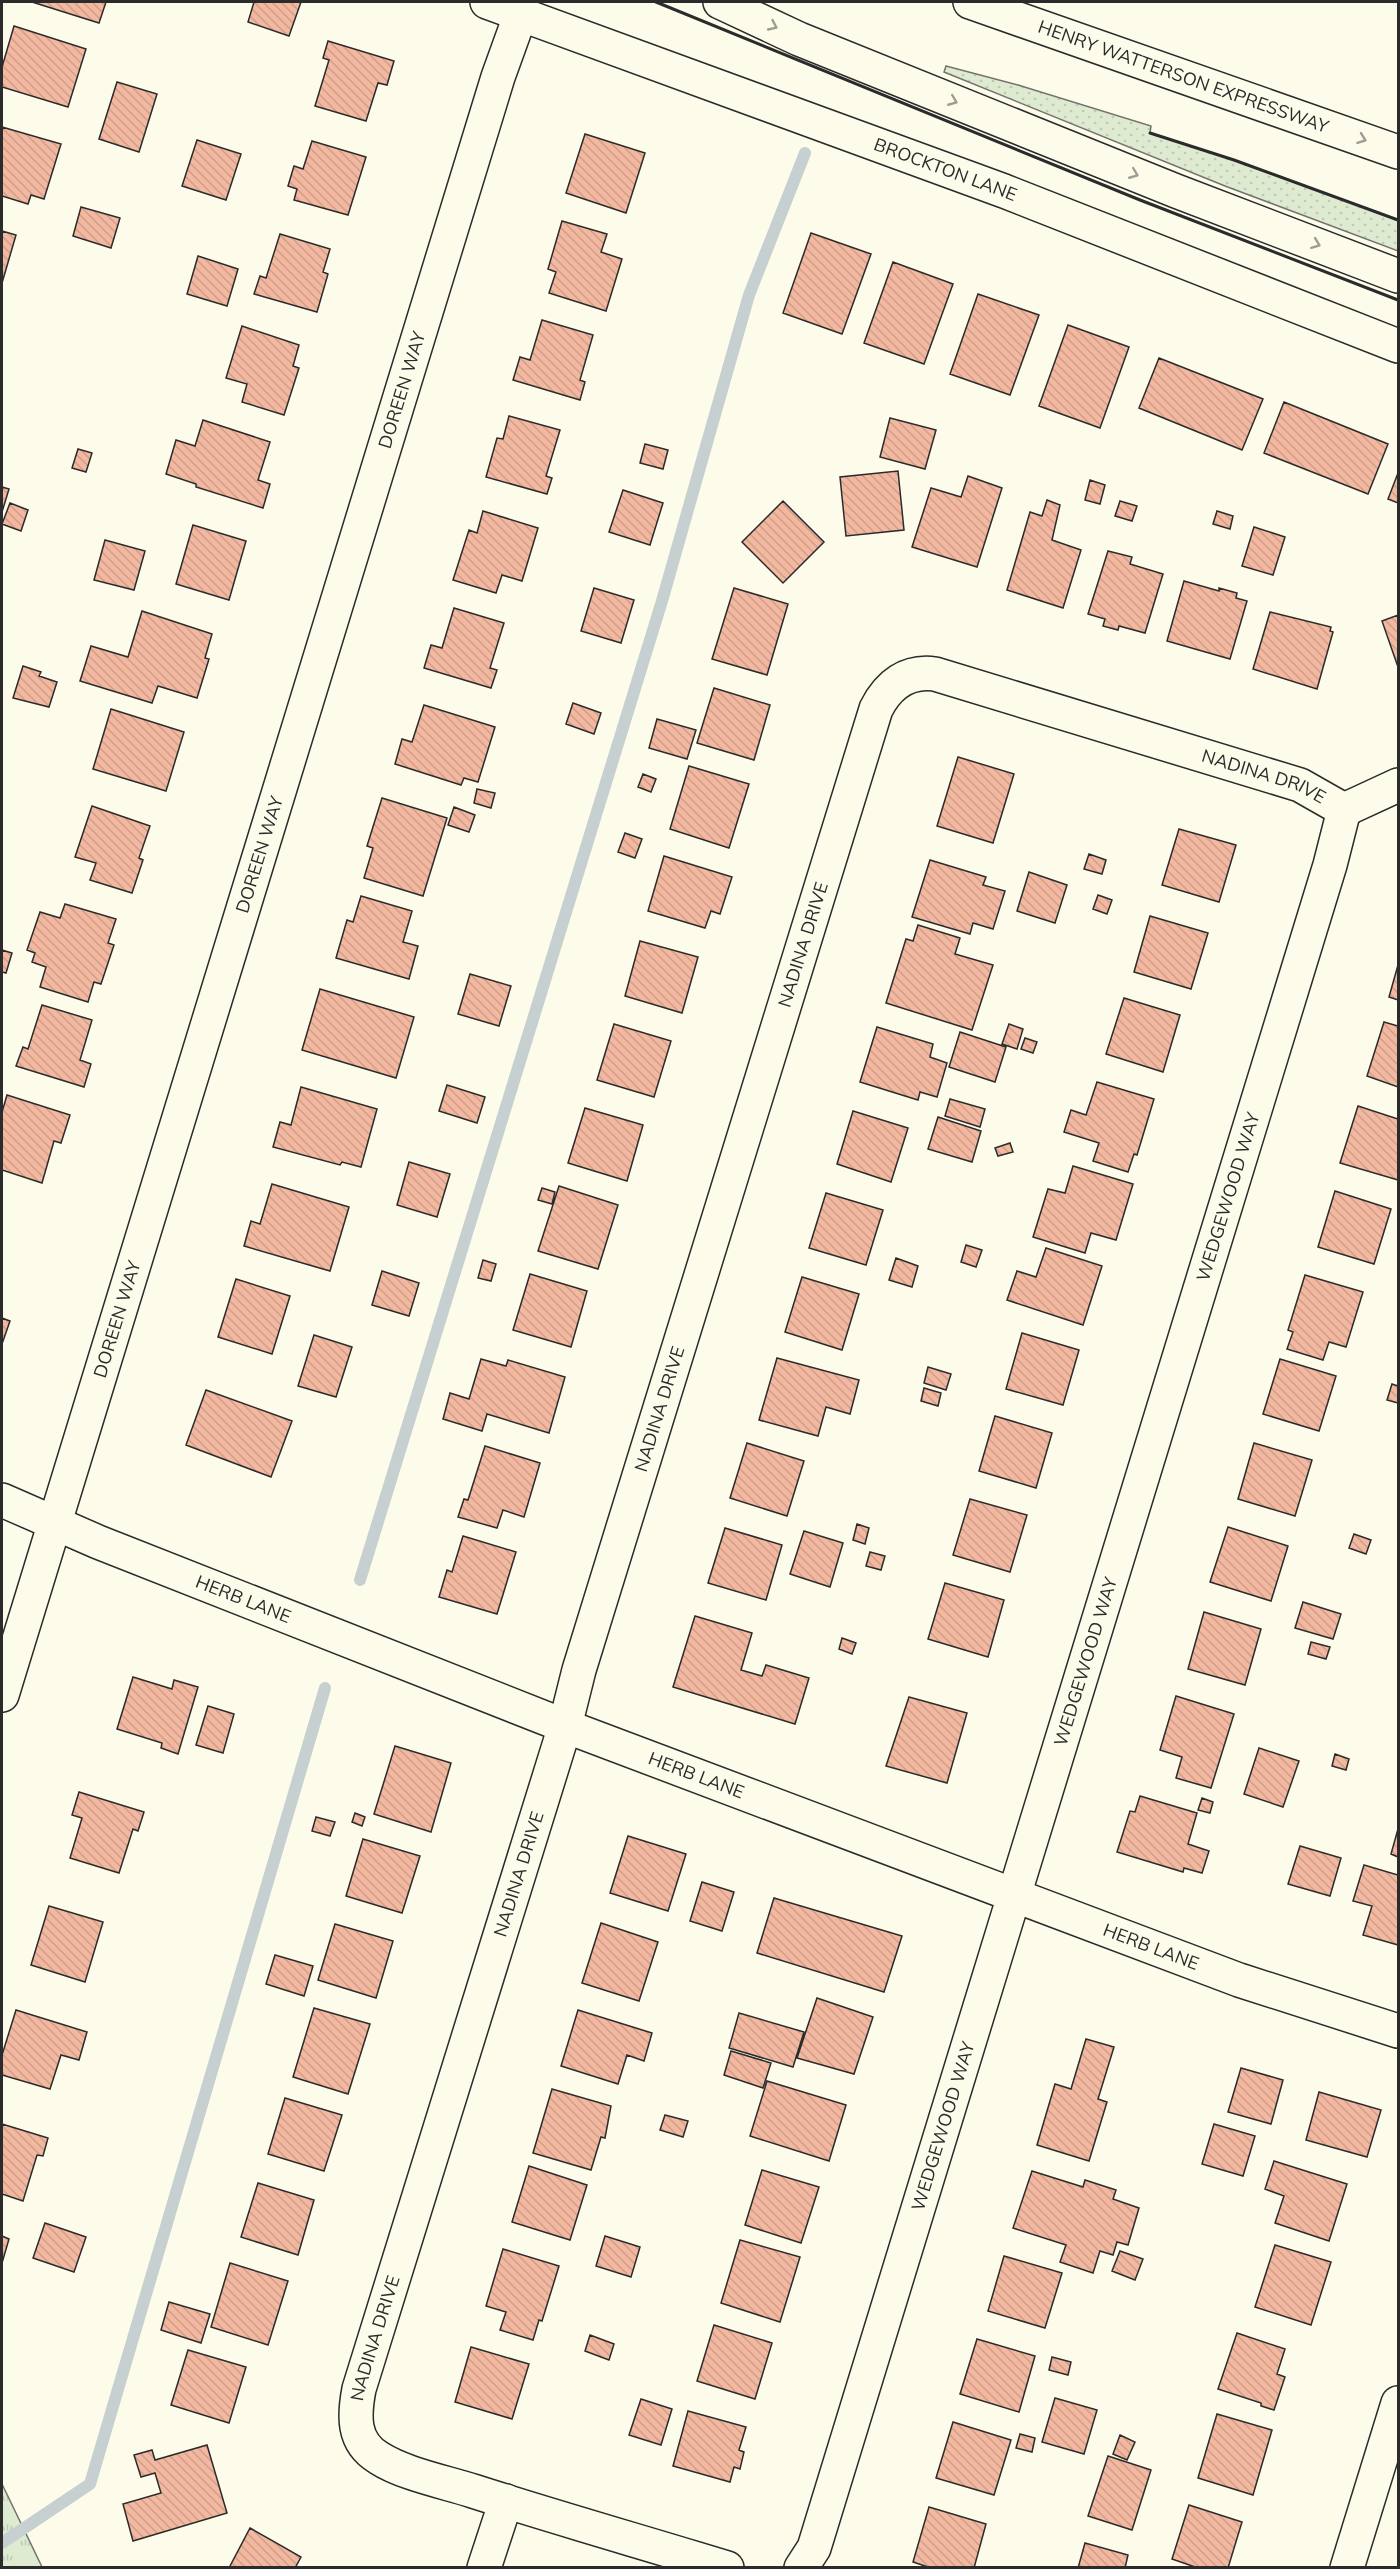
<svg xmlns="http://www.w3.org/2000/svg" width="1400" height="2569" font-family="Mulish,sans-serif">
<defs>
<pattern id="grass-dots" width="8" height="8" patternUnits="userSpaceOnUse" patternTransform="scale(1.5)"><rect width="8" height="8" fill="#deebd1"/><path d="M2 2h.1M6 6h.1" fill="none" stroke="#bfcab4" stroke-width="1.8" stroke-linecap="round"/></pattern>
<pattern id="park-tufts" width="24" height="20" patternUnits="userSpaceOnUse" patternTransform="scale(1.5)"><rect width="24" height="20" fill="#deebd1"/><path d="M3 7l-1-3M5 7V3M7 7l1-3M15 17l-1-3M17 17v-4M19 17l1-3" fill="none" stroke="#bfcab4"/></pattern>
<pattern id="building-back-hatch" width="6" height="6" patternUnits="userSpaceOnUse" patternTransform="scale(1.5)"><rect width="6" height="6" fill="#f2b8a0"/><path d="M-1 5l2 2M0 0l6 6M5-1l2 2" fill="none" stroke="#d09e8a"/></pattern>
</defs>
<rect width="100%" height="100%" fill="#fdfbea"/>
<!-- grass -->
<path fill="url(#grass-dots)" stroke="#74746e" stroke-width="1.5" d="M946,66L1018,85L1151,126L1150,133L1234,160L1398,220V251L1225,186L944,72Z"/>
<!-- park -->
<path fill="url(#park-tufts)" stroke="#74746e" stroke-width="1.5" d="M2,2484L42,2567H2Z"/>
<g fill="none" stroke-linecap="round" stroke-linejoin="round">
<!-- stream -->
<path stroke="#c7d0d0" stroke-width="12" d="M360,1580L662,601L749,295L805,153
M2,2543L90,2484L325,1688"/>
</g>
<!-- building -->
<path fill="url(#building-back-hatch)" stroke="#2b2b2b" stroke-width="1.5" d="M32,2H106L99,23Z
M254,2H301L289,36L248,22Z
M14,26L86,49L68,107L2,87V67Z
M328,41L394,61L387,85L378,83L366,121L315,106L329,60L323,58Z
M117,82L157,94L139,152L99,139Z
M2,127L61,144L44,199L31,195L28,204L2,196Z
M585,134L645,153L626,213L566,193Z
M197,140L241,154L226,200L182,186Z
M312,141L366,157L348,215L294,200L297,189L288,186L294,166L303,169Z
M81,207L120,218L111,248L73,236Z
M562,221L607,234L601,252L622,259L606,311L549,293L556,272L548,269Z
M2,231L16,235L2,283Z
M811,233L871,254L842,334L783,313Z
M280,234L330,249L323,272L328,274L317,312L254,294L260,276L266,278Z
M198,256L238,269L227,306L187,294Z
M893,262L953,284L924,364L864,343Z
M978,294L1039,315L1010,395L950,374Z
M542,320L593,335L580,380L585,382L580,400L513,380L520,357L530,360Z
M1068,325L1129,347L1100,428L1039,406Z
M242,326L299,345L293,366L299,368L284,415L242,402L247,384L226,378Z
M1159,358L1263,399L1242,450L1139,408Z
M1284,402L1388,444L1368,494L1264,453Z
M509,416L560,430L546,476L552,478L547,494L486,477L497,438L503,439Z
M890,418L936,430L925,469L880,457Z
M203,420L270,442L258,480L270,484L263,508L196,487V484L166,474L176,440L195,446Z
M645,444L668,450L663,469L640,463Z
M78,449L92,453L86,472L72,468Z
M898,471L904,530L846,536L840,477Z
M1398,473V503L1388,499Z
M968,476L1002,488L977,567L912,547L931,488L961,497Z
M1090,480L1105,485L1100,504L1085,500Z
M2,487L9,489L2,512Z
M623,490L663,503L650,545L609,532Z
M1047,500L1060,505L1052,540L1081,550L1063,608L1007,590L1030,512L1042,516Z
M783,501L824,542L783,583L742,542Z
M1120,501L1137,506L1132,521L1115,516Z
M10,503L28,510L21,531L2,524Z
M483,511L538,528L522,581L502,575L496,593L453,580L469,530L477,533Z
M1217,511L1233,516L1230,529L1213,524Z
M193,525L246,541L229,600L176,584Z
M1254,527L1285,537L1273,575L1242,566Z
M105,540L145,551L134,590L94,580Z
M1108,551L1132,557L1130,564L1163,574L1145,633L1119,626L1118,630L1103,626L1105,619L1088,614Z
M1184,581L1219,591V588L1237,593L1236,598L1247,601L1230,659L1167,641Z
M594,588L634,600L621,643L581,631Z
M734,588L788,604L767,675L712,659Z
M454,608L504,623L490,668L497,670L491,688L424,668L431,645L442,648Z
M142,611L212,634L205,658L209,659L197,698L158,686L152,703L80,681L91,646L128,657Z
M1270,612L1331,627L1330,631L1333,632L1317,689L1253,669Z
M1398,615V667L1382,621Z
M23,666L41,672L39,676L57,682L49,707L13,698Z
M714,688L770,705L754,760L697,743Z
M573,703L601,713L594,734L566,724Z
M424,705L495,727L478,782L464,778L461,785L395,764L402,739L412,742Z
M111,709L184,732L166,791L93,769Z
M657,719L696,730L687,759L649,748Z
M958,757L1014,774L993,843L937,826Z
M689,766L749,784L729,848L670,829Z
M643,774L656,779L651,792L638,787Z
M477,789L495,793L491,808L474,803Z
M382,798L447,818L423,896L364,878L373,848L367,846Z
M92,806L150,826L139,858L143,860L132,893L90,880L96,863L75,857Z
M454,807L475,815L469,832L448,825Z
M1179,829L1236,845L1219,902L1162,885Z
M625,833L642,839L635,858L618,852Z
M1089,854L1106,860L1102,874L1084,869Z
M664,856L732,877L720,914L711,911L705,928L648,911Z
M930,860L986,877L983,885L1005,891L993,929L973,923L970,934L912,917Z
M1029,872L1067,885L1055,923L1017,911Z
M1098,895L1112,900L1107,914L1093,909Z
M361,896L412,911L403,942L418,946L409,979L336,958L347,920L353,922Z
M65,904L116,919L108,943L114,945L101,984L94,982L88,1002L40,987L46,967L32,962L35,953L27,950L40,912L60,918Z
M1150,916L1208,933L1191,989L1134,972Z
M918,925L960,938L955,954L993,965L972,1030L886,1003L906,939L913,941Z
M640,941L698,957L682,1013L625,996Z
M2,950L12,953L6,973L2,972Z
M1398,965V1000L1389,997Z
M470,974L511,986L499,1026L458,1014Z
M320,989L414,1017L396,1078L302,1050Z
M1124,998L1180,1015L1163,1072L1106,1054Z
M42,1005L92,1020L80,1060L91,1064L84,1087L16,1066L23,1047L28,1049Z
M1384,1022L1398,1026V1087L1367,1076Z
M614,1024L671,1041L654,1097L597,1080Z
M1009,1024L1023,1029L1017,1049L1002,1044Z
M877,1027L933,1044L930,1057L947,1063L937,1097L920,1092L918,1100L860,1082Z
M960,1032L1006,1047L995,1082L949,1067Z
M1025,1038L1037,1042L1033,1053L1021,1049Z
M1097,1082L1154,1099L1137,1155L1134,1154L1128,1172L1093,1161L1099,1143L1064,1132L1071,1110L1086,1115Z
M447,1085L485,1097L477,1123L439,1111Z
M301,1087L377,1109L361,1167L342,1162L340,1165L273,1147L280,1122L291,1125Z
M7,1095L70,1115L61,1143L54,1141L42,1183L2,1170V1112Z
M950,1099L985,1109L980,1127L945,1116Z
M1358,1106L1398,1119V1180L1340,1163Z
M585,1108L643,1125L627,1181L568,1163Z
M853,1111L908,1128L891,1182L837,1164Z
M938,1117L981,1131L972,1162L928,1149Z
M1010,1143L1013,1152L998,1156L995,1148Z
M409,1162L450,1174L437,1217L397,1205Z
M1073,1166L1133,1184L1116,1240L1091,1233L1085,1253L1033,1237L1048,1189L1065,1193Z
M272,1184L349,1207L330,1271L244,1246L251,1221L260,1224Z
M559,1186L618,1205L598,1269L538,1251Z
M542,1188L555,1192L552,1204L538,1200Z
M1335,1191L1391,1209L1374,1264L1318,1247Z
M826,1193L883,1210L866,1265L809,1248Z
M966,1245L982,1250L976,1267L961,1262Z
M1046,1248L1102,1266L1083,1325L1007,1300L1017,1271L1036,1277Z
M896,1258L918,1266L912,1287L889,1280Z
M483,1260L496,1264L491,1281L478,1278Z
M382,1271L419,1283L409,1316L372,1305Z
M530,1274L587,1291L571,1347L513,1330Z
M1305,1275L1363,1292L1346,1347L1329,1342L1323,1360L1287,1349L1293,1332L1288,1330Z
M802,1277L859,1294L842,1350L785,1332Z
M236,1279L290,1296L272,1354L218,1337Z
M2,1318L10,1321L2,1344Z
M1022,1333L1079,1350L1063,1405L1006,1389Z
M314,1335L352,1347L336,1397L298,1386Z
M777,1358L859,1380L850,1414L826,1407L818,1436L759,1420Z
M481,1359L506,1366L508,1360L565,1377L549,1433L487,1414L482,1431L443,1419L450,1393L469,1399Z
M1280,1359L1336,1376L1319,1431L1263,1414Z
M928,1367L951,1374L946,1390L924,1383Z
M1392,1384L1398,1386V1403L1387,1400Z
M924,1388L941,1393L938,1406L921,1401Z
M206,1390L292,1421L271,1477L186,1445Z
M995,1416L1052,1433L1036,1488L979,1471Z
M747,1443L804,1461L787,1516L730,1498Z
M1254,1443L1312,1460L1295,1516L1238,1499Z
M485,1446L540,1463L524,1517L503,1510L497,1528L458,1517L464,1499L468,1500Z
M970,1499L1027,1515L1010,1572L953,1555Z
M857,1524L869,1528L865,1544L853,1540Z
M1228,1527L1288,1546L1271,1601L1210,1582Z
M725,1528L782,1545L766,1600L708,1583Z
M804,1531L843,1543L830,1587L790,1574Z
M1354,1534L1371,1540L1366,1554L1349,1548Z
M463,1536L516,1552L497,1614L439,1597L447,1570L452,1572Z
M870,1552L885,1556L881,1570L866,1566Z
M945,1583L1004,1600L988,1657L928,1639Z
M1303,1602L1341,1614L1333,1639L1295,1628Z
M1204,1612L1261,1629L1245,1685L1188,1669Z
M695,1616L752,1633L741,1670L762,1676L766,1665L809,1678L795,1724L673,1687Z
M842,1638L856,1643L852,1654L839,1649Z
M1311,1642L1330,1647L1326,1659L1308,1654Z
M133,1677L172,1689L174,1680L198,1687L178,1754L161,1748L162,1743L117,1729Z
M1176,1696L1234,1714L1211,1788L1176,1778L1182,1757L1160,1750Z
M909,1697L967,1713L947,1783L886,1766Z
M208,1706L234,1714L223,1753L196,1745Z
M395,1746L451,1763L431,1832L374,1814Z
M1259,1748L1299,1761L1283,1807L1244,1794Z
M1335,1754L1349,1759L1346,1770L1332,1766Z
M79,1792L144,1812L138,1831L133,1829L119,1873L70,1858L82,1818L72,1815Z
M1140,1796L1197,1813L1188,1844L1209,1851L1202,1873L1184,1868L1183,1872L1117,1852L1130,1811L1135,1812Z
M1202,1798L1213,1802L1210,1813L1198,1810Z
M355,1813L365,1817L362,1826L352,1822Z
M316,1817L335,1822L330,1836L312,1831Z
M1398,1829V1857L1391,1854Z
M628,1836L686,1854L668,1911L610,1893Z
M363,1839L420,1856L402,1913L346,1896Z
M1300,1846L1341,1858L1330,1896L1288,1884Z
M1364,1865L1398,1875V1945L1363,1935L1372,1906L1353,1901Z
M702,1882L734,1892L722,1931L690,1921Z
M774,1898L902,1936L884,1992L757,1953Z
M49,1906L103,1922L85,1982L31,1965Z
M601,1923L658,1942L639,2001L582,1983Z
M335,1924L393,1941L376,1998L318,1980Z
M275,1955L313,1966L304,1996L266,1984Z
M817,1998L873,2017L854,2074L797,2058Z
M314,2008L370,2024L348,2094L293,2077Z
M16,2010L87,2032L79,2060L61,2055L50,2089L2,2075V2055Z
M578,2010L652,2033L644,2061L627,2055L618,2084L561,2066Z
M739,2013L804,2032L793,2067L729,2048Z
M1086,2039L1114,2047L1098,2099L1107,2102L1089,2161L1037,2145L1055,2084L1071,2089Z
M731,2051L771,2063L763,2088L724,2075Z
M1241,2068L1283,2080L1271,2124L1228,2112Z
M767,2081L846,2105L829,2161L750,2136Z
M552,2089L611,2106L605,2138L601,2137L591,2170L533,2153Z
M1319,2092L1381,2110L1367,2157L1306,2140Z
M285,2098L342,2115L324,2171L268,2154Z
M665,2115L688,2121L683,2137L660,2130Z
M2,2124L48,2138L43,2156L37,2155L23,2201L2,2194Z
M1214,2124L1255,2136L1243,2176L1202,2164Z
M1274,2161L1347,2184L1329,2241L1275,2223L1284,2196L1265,2189Z
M529,2166L587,2185L570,2240L512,2222Z
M762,2170L819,2187L801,2243L745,2225Z
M1032,2171L1083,2187L1085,2180L1116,2190L1113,2199L1139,2208L1128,2245L1117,2242L1113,2255L1100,2251L1093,2273L1060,2262L1066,2245L1013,2228Z
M258,2183L314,2200L298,2255L241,2237Z
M45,2223L86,2237L74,2272L33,2258Z
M2,2236L9,2239L2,2263Z
M605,2236L640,2247L631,2277L596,2266Z
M740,2240L800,2257L780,2322L721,2303Z
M1275,2245L1331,2262L1311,2325L1255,2307Z
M503,2249L559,2266L542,2321L539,2320L533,2340L500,2330L506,2312L486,2306Z
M1120,2251L1143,2259L1135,2280L1112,2271Z
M1004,2256L1062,2273L1045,2328L988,2311Z
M230,2263L288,2281L268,2345L211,2327Z
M169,2302L210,2314L201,2343L161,2330Z
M714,2325L772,2343L755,2399L697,2381Z
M1237,2333L1285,2349L1277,2374L1285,2377L1274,2410L1261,2406V2403L1218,2389Z
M590,2335L614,2344L609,2360L585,2351Z
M977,2339L1035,2356L1019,2412L960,2394Z
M471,2347L529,2364L512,2419L455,2402Z
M188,2350L246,2367L229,2423L171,2405Z
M1052,2357L1071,2362L1068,2375L1049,2370Z
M1055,2398L1097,2410L1084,2454L1042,2442Z
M641,2399L672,2409L661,2445L629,2435Z
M688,2411L746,2427L739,2450L744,2452L740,2469L734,2467L730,2482L673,2466Z
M1217,2414L1272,2430L1253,2495L1198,2478Z
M953,2422L1011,2440L994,2495L936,2478Z
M1020,2434L1035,2438L1032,2452L1016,2448Z
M1120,2435L1135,2442L1127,2460L1113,2454Z
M207,2445L227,2513L133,2541L123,2504L161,2493L155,2473L141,2477L134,2455L152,2450L155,2460Z
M1108,2456L1151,2470L1132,2530L1088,2516Z
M1189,2505L1242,2522L1228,2568H1198L1172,2559Z
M929,2507L986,2524L974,2568H931L913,2562Z
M250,2528L301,2557L295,2568H229Z
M1085,2543L1128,2555L1125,2568H1078Z"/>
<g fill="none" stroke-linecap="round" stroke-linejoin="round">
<!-- minor casing -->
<g stroke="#2b2b2b" stroke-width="36">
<g id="minor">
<path id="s1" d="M487,2L1004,191L1398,346"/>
<path d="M1344,810L1398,785"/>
<path id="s2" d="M2,1500L98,1542L565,1726L1239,1980L1398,2031"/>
<path id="s3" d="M2,1695L90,1408L498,77L520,16"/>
<path d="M484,2568L506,2501"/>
<path id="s4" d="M727,2568C642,2542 557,2518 473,2491C445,2482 404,2474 379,2458C352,2442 354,2415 359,2389L565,1726L579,1670L876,709C888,685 907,670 935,674L1300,785L1344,810"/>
<path id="s5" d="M801,2568L814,2548L1330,865L1344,810"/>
<path d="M1347,2568L1398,2403"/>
</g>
</g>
<!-- highway casing -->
<g stroke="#2b2b2b" stroke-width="36">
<g id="highway">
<path d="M720,2L799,39L1176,191L1398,276"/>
<path id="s6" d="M970,2L1398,152"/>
</g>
</g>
<!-- minor -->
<use href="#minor" stroke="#fdfbea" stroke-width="33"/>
<!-- highway -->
<use href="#highway" stroke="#fdfbea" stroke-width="33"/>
<!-- wall -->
<path stroke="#2b2b2b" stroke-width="3" d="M656,2L1140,200L1398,300
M1150,133L1234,160L1398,220"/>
</g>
<!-- one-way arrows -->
<defs><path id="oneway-chevron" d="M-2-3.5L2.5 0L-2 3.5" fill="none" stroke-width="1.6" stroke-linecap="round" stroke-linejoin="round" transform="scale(1.5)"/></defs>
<g stroke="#9e9d94">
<use href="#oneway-chevron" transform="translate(773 26) rotate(25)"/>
<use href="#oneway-chevron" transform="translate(953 101) rotate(22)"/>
<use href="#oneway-chevron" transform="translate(1362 139) rotate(20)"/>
<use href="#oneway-chevron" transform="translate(1134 174) rotate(22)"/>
<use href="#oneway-chevron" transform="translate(1316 244) rotate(21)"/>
</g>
<g text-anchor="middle" stroke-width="4.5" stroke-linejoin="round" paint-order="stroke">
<!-- street labels -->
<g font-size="18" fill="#2b2b2b" stroke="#fdfbea">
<text dy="6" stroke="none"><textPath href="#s6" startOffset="226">HENRY WATTERSON EXPRESSWAY</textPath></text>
<text dy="6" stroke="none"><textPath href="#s1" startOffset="488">BROCKTON LANE</textPath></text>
<text dy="6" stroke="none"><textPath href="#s3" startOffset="1365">DOREEN WAY</textPath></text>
<text dy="6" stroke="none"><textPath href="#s4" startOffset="2619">NADINA DRIVE</textPath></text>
<text dy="6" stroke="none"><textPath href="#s3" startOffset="879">DOREEN WAY</textPath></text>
<text dy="6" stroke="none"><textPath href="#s4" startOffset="1954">NADINA DRIVE</textPath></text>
<text dy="6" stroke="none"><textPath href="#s5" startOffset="1437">WEDGEWOOD WAY</textPath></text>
<text dy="6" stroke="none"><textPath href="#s3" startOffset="393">DOREEN WAY</textPath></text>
<text dy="6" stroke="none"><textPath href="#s4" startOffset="1468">NADINA DRIVE</textPath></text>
<text dy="6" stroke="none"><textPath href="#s2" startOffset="261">HERB LANE</textPath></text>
<text dy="6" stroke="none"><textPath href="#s5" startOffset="951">WEDGEWOOD WAY</textPath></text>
<text dy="6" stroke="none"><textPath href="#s2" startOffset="747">HERB LANE</textPath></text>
<text dy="6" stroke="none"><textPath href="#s4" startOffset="982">NADINA DRIVE</textPath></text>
<text dy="6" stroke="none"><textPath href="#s2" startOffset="1233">HERB LANE</textPath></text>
<text dy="6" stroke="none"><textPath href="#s5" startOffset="465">WEDGEWOOD WAY</textPath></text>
<text dy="6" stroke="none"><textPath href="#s4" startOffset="496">NADINA DRIVE</textPath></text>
</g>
</g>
<!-- border -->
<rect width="1400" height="2569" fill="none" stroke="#2b2b2b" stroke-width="6"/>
</svg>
